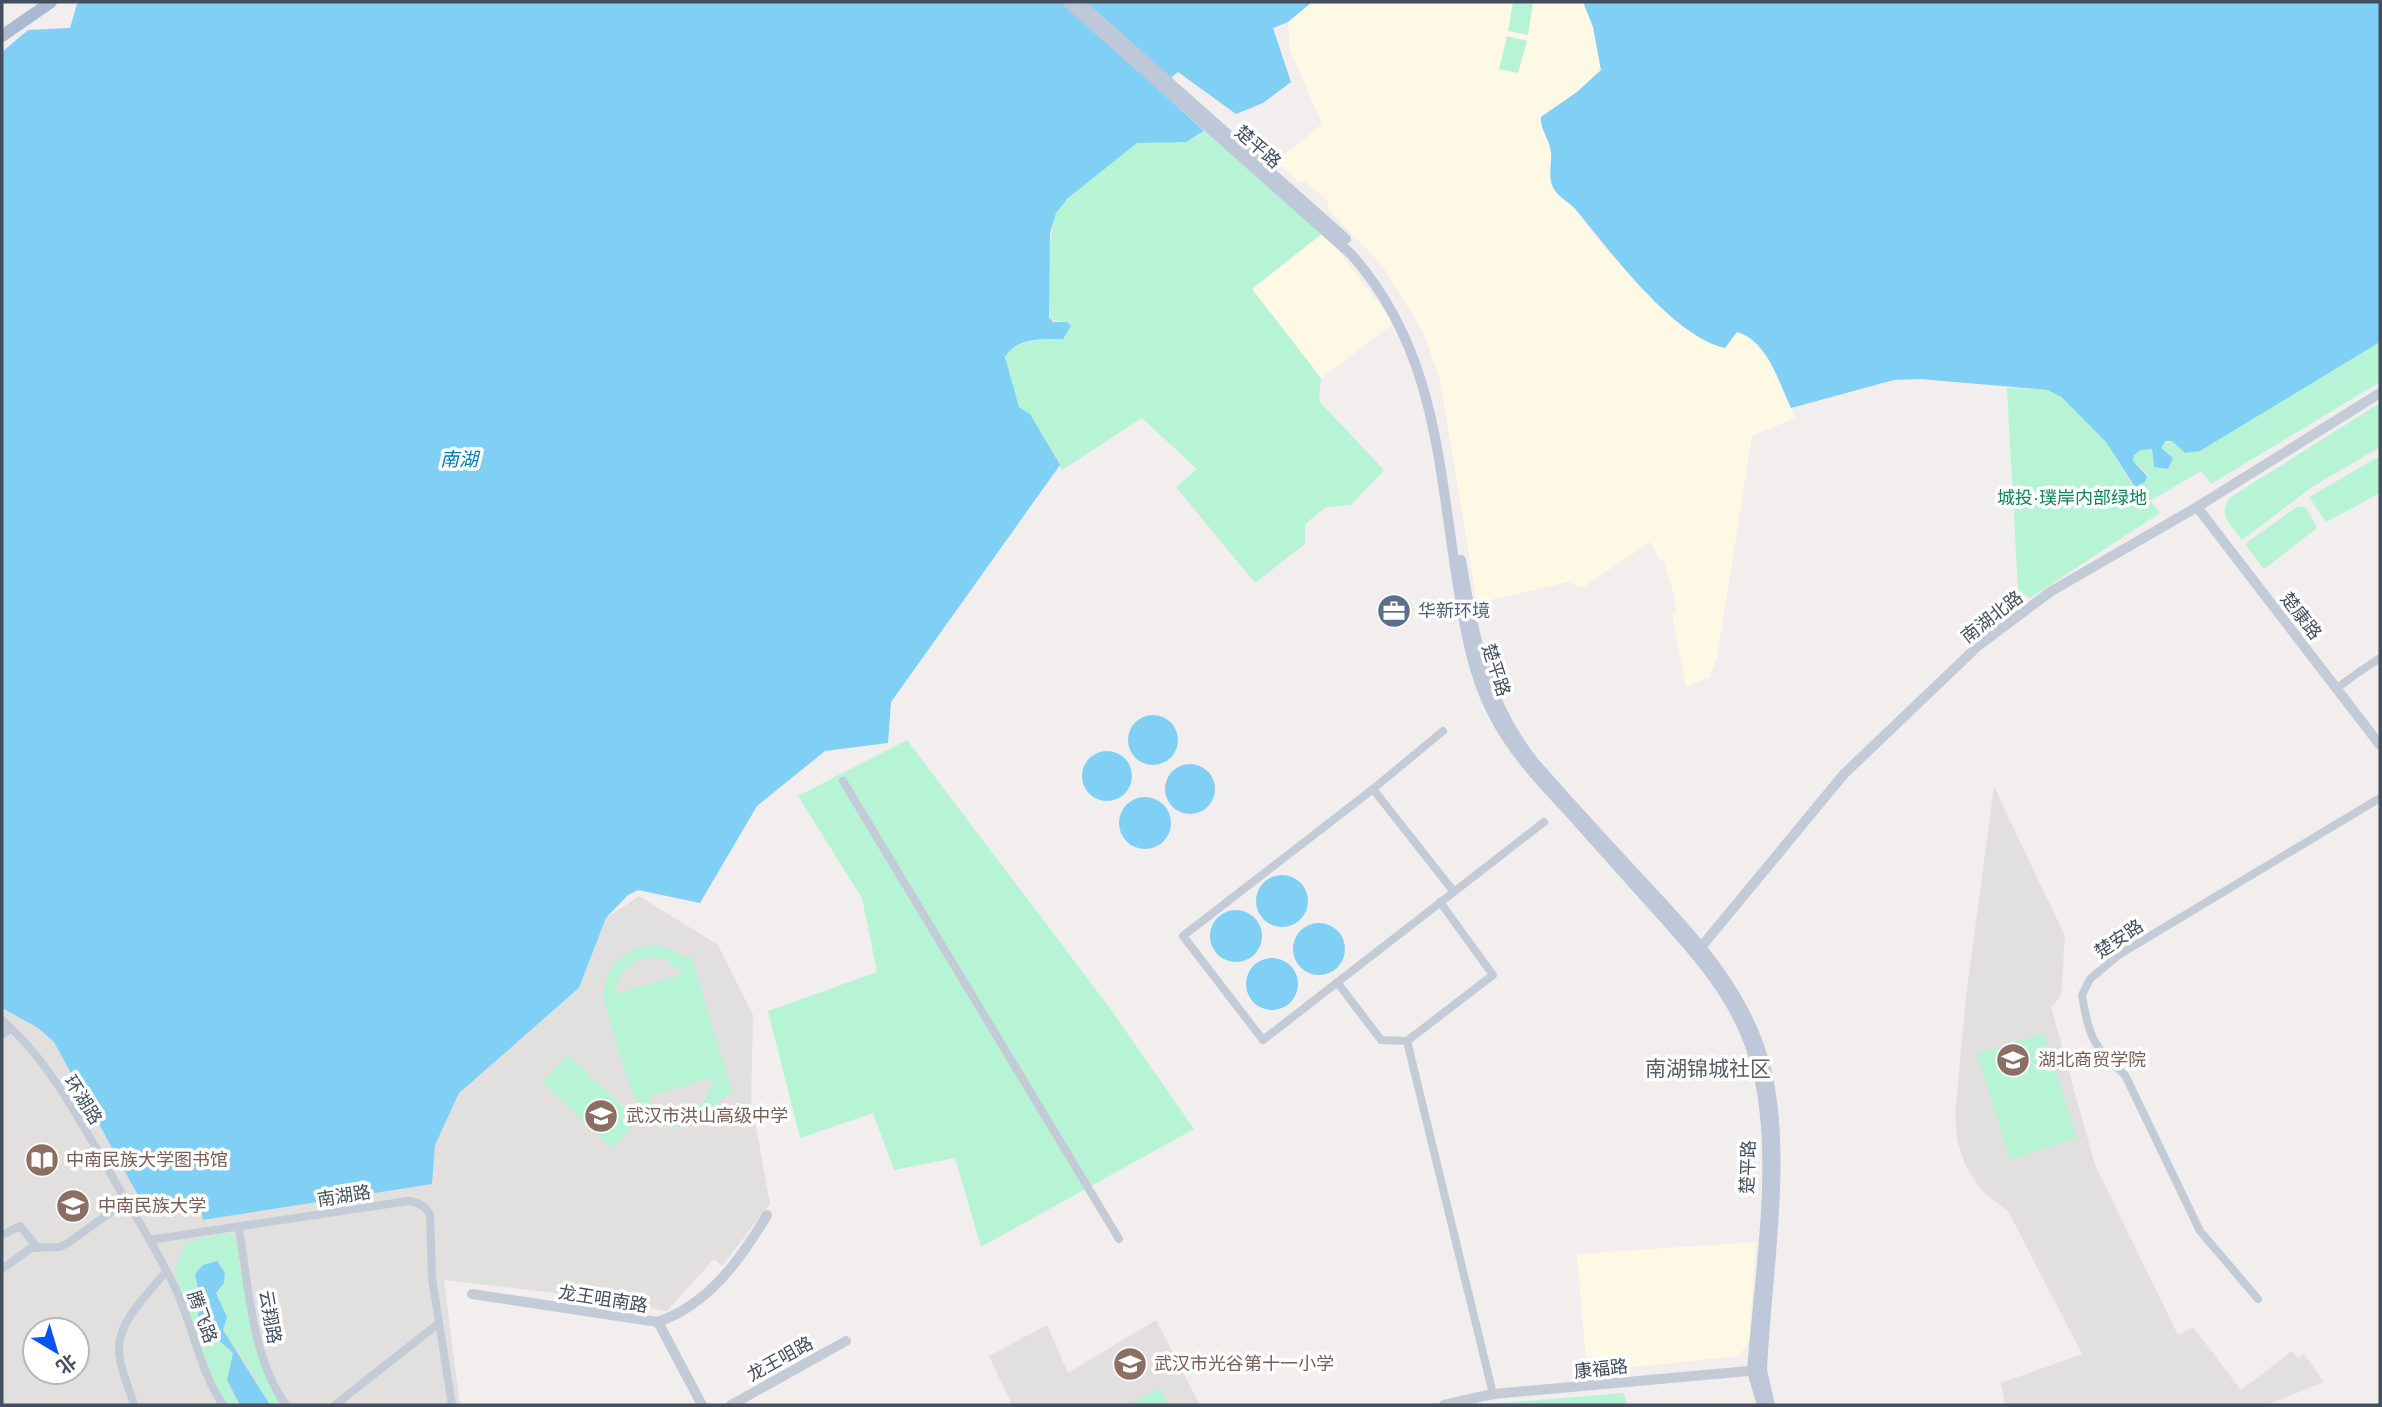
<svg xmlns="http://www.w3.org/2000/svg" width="2382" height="1407" font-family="Helvetica,'Noto Sans SC',sans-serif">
<rect width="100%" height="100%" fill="#f1eeed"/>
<!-- commercial -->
<path fill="#fef9e4" d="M1583,2L1593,27L1601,70L1571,97L1542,115L1540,121L1551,151L1552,186L1558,194L1568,200L1594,235L1640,286L1699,338L1707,343L1737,332L1749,338L1769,359L1795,418L1752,436L1717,658L1710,677L1686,687L1672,613L1677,612L1672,588L1664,561L1659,559L1650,542L1582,588L1568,582L1477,603L1445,410L1439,377L1423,332L1382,265L1328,209V201L1305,181L1299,183L1277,161L1322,124L1290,50L1288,22L1310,3Z
M1324,232L1394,323L1321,378L1252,289Z
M1756,1242L1749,1342L1739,1356L1587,1372L1577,1254Z"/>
<!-- education -->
<path fill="#e2dfdf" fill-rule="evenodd" d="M1994,787L2065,936L2061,996L2051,1007L2095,1165L2178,1335L2193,1327L2241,1390L2292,1351L2298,1358L2304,1354L2324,1382L2267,1405H2005L2001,1383L2082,1354L2008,1211L1983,1192L1966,1167L1957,1140L1955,1115L1966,997Z
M639,896L718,945L753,1015L751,1099L770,1204L722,1266L714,1259L667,1311L580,1296L444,1280L460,1405H2V1008L38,1028L54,1042L166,1207L165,1204L200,1199L204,1220L431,1184L435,1145L459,1092L579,989L606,918ZM35,1330H77V1372H35Z
M1156,1320L1200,1405H1012L989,1356L1047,1325L1068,1373Z"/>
<!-- green -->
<path fill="#b7f3d5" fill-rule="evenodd" d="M1513,2H1533L1528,35L1508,31Z
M1507,36L1527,41L1518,73L1499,69Z
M1204,131L1324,232L1252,289L1321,378L1319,401L1384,470L1351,505L1326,507L1305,524V544L1255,583L1176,487L1197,469L1142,418L1062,470L1030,414L1019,407L1006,363V353C1023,339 1042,339 1063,339L1071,326L1067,322L1051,320C1046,306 1049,225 1056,213C1064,199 1122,149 1137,143C1161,134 1183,150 1204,131Z
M2380,342V382L2211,484L2201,471L2150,501L2160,513L2030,598L2018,590L2007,388L2048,390L2057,394L2106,442L2132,484L2146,480L2147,474L2133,461L2134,455L2141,450L2152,449L2154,467L2168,469L2161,446L2172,441L2182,450L2200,451Z
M2380,403V447L2312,487L2242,540C2231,525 2216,514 2231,497Z
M2380,456V493L2326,522L2309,497Z
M2298,506L2306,508L2317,528L2264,569L2245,544Z
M907,740L1109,1007L1194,1129L981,1247L955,1158L894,1170L873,1113L800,1138L768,1011L877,972L862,898L798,796Z
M655,945L671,949L686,958L691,956L733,1093C715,1098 710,1118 691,1124C642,1139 629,1086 619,1051C614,1034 607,1017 604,999C603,968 624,946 655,945ZM648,957L667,960L683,974L616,994C617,975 629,961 648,957ZM713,1077C711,1113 669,1125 647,1097Z
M2044,1033L2077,1138L2010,1160L1977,1054Z
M568,1055L638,1121L612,1148L542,1082Z
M230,1233L235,1237C246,1295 250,1355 282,1405H270L246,1362L225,1333L227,1317L216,1295L222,1287L197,1271L195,1277L201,1301L198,1316L206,1329L234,1355L228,1386L240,1405H228C215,1388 174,1287 176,1267C177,1259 183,1249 187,1242Z
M1159,1388L1169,1405H1127Z
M1624,1393L1627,1405H1485L1490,1404Z"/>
<!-- water -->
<path fill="#80cff4" d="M80,2H1312L1288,22L1273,28L1291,82L1263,103L1236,114L1178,72L1158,89L1204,131L1186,142L1137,143L1068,198L1056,213L1050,233L1049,317L1053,322H1067L1071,326L1063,339C1044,339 1016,337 1005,357L1019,407L1030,414L1060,465L891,702L888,743L825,751L757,806L700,903L638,890L628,895L606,918L579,988L459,1093L435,1145L432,1184L203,1220L199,1199L146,1210L54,1042L38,1028L2,1008V52L28,30L70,28L77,4Z
M1583,2H2380V342L2200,451L2185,453L2172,441H2166L2161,448L2173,458L2168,469L2154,467L2152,449L2141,450L2134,455L2133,461L2147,476L2145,482L2135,487L2106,442L2061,397L2048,390L1920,379L1894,380L1791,408C1779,382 1767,340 1737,332L1725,348C1672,336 1611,252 1577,211C1571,203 1559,198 1554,189C1547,178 1552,165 1551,152C1550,140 1540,130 1541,117L1577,92L1601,70L1593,27Z
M1128 740a25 25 0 1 1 50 0a25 25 0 1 1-50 0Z
M1082 776a25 25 0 1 1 50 0a25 25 0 1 1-50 0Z
M1165 789a25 25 0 1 1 50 0a25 25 0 1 1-50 0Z
M1119 823a26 26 0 1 1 52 0a26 26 0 1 1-52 0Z
M1256 901a26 26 0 1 1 52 0a26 26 0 1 1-52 0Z
M1210 936a26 26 0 1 1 52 0a26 26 0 1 1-52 0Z
M1293 949a26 26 0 1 1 52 0a26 26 0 1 1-52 0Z
M1246 984a26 26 0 1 1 52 0a26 26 0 1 1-52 0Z
M217,1261L225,1273L224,1283L216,1293L227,1317L223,1330L270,1405H240L227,1380L233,1353L206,1329L198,1316L201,1301L195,1274L203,1265Z"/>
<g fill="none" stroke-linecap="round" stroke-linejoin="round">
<!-- minor -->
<path stroke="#c2cbd6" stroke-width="8" d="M2356,674L2380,658
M2337,688L2352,677
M1443,731L1373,789L1183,936L1263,1040L1544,822
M843,781L1119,1239
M1373,789L1454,892
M1337,982L1381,1040L1407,1041L1493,975L1440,902
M2,1020C53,1064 86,1132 120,1190C140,1223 161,1257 177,1292C194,1330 200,1371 223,1405
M2,1035L11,1028
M1407,1041L1493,1394
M239,1229C249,1287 251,1356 286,1405
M2,1235L20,1226L37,1247
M149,1240L408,1201C416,1201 427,1207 430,1215L432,1278L452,1405
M2,1269L31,1248L60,1247L68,1243L126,1201
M2258,1299L2200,1231L2125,1075C2094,1050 2088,1034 2082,995L2090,979L2120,954L2380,798
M134,1405C129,1387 118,1365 119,1346C120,1319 151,1291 166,1271
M335,1405L439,1323"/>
<!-- tertiary -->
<path stroke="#c2cbd6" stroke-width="10" d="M2197,507L2380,745
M1697,952L1844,774L1978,646L2050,592L2197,507L2380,393
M472,1294L658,1322C709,1304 741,1259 767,1215
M658,1322L702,1405
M731,1405L846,1341
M1444,1405L1493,1394L1760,1370"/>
<!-- secondary -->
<path stroke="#bec8d9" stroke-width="10" d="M1067,2L1352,255C1437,352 1438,465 1458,586C1465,629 1472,673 1492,712C1510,749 1539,780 1567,810C1595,841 1622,872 1650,903C1694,951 1737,997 1755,1061C1781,1150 1759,1278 1752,1371L1762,1405
M1079,2L1346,239
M1461,560C1473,634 1486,702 1534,762C1569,802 1605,841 1641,880C1694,937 1749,994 1767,1073C1787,1160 1766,1279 1762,1370L1770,1405"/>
<!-- primary -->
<path stroke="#aab9d0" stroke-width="12" d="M2,36L51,2"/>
</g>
<!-- icons -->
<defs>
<g id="office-disc" transform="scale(1.75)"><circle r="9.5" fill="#5c6f8a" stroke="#fff"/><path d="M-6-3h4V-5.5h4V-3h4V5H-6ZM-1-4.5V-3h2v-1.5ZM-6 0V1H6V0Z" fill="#fff"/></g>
<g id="university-disc" transform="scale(1.75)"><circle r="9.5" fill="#8d6e63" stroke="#fff"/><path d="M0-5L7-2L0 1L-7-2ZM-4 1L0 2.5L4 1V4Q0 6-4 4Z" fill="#fff"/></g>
<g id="school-disc" transform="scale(1.75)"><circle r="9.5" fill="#8d6e63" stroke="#fff"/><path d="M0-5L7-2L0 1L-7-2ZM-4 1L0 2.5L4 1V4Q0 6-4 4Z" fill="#fff"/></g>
<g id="library-disc" transform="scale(1.75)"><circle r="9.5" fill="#8d6e63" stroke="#fff"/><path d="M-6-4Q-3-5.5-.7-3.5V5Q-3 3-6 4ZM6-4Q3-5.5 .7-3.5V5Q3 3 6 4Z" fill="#fff"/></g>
</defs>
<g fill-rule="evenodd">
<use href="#office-disc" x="1394" y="611"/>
<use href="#university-disc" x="2013" y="1060"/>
<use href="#school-disc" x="601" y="1116"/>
<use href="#library-disc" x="42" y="1160"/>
<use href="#university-disc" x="73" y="1206"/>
<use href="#school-disc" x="1130" y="1364"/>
</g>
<g text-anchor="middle" stroke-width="7" stroke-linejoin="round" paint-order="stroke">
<!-- street labels -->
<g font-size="18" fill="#444e5d" stroke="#fff">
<text transform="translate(1258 147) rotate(41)" y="6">楚平路</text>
<text transform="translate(2301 616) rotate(52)" y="6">楚康路</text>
<text transform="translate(1992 617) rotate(-38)" y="6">南湖北路</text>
<text transform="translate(1496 670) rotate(72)" y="6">楚平路</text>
<text transform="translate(2119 939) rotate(-34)" y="6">楚安路</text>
<text transform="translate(83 1100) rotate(58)" y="6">环湖路</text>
<text transform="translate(1748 1167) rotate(-88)" y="6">楚平路</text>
<text transform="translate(344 1196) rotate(-9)" y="6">南湖路</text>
<text transform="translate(603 1299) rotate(9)" y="6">龙王咀南路</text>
<text transform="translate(202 1317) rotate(70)" y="6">腾飞路</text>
<text transform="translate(270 1317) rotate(80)" y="6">云翔路</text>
<text transform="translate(780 1359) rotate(-29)" y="6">龙王咀路</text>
<text transform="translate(1601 1369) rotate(-6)" y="6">康福路</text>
</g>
<!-- park labels -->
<g font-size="18" fill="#0e8557" stroke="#fff">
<text x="2072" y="504">城投·璞岸内部绿地</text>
</g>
<!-- service labels -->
<g font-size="18" fill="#4e5e75" stroke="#fff" text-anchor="start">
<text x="1418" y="617">华新环境</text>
</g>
<!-- education labels -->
<g font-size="18" fill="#785e54" stroke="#fff" text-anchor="start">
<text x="2038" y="1066">湖北商贸学院</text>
<text x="626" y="1122">武汉市洪山高级中学</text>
<text x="66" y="1166">中南民族大学图书馆</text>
<text x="98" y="1212">中南民族大学</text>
<text x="1154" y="1370">武汉市光谷第十一小学</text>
</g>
<!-- water labels -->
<g font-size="19" font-style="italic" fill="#007ab4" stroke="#fff">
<text x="459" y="466">南湖</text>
</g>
<!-- quarter labels -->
<g font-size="21" fill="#5a5d63" stroke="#fff">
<text x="1708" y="1076">南湖锦城社区</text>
</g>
</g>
<!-- border -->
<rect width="2382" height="1407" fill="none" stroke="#444e5d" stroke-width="7"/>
<!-- north arrow -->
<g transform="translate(56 1351) rotate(142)"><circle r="33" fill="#ffffff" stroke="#b4b8be" stroke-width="2"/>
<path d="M0-5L12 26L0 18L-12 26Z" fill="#0753f1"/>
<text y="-10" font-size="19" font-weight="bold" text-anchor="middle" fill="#444e5d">北</text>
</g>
</svg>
